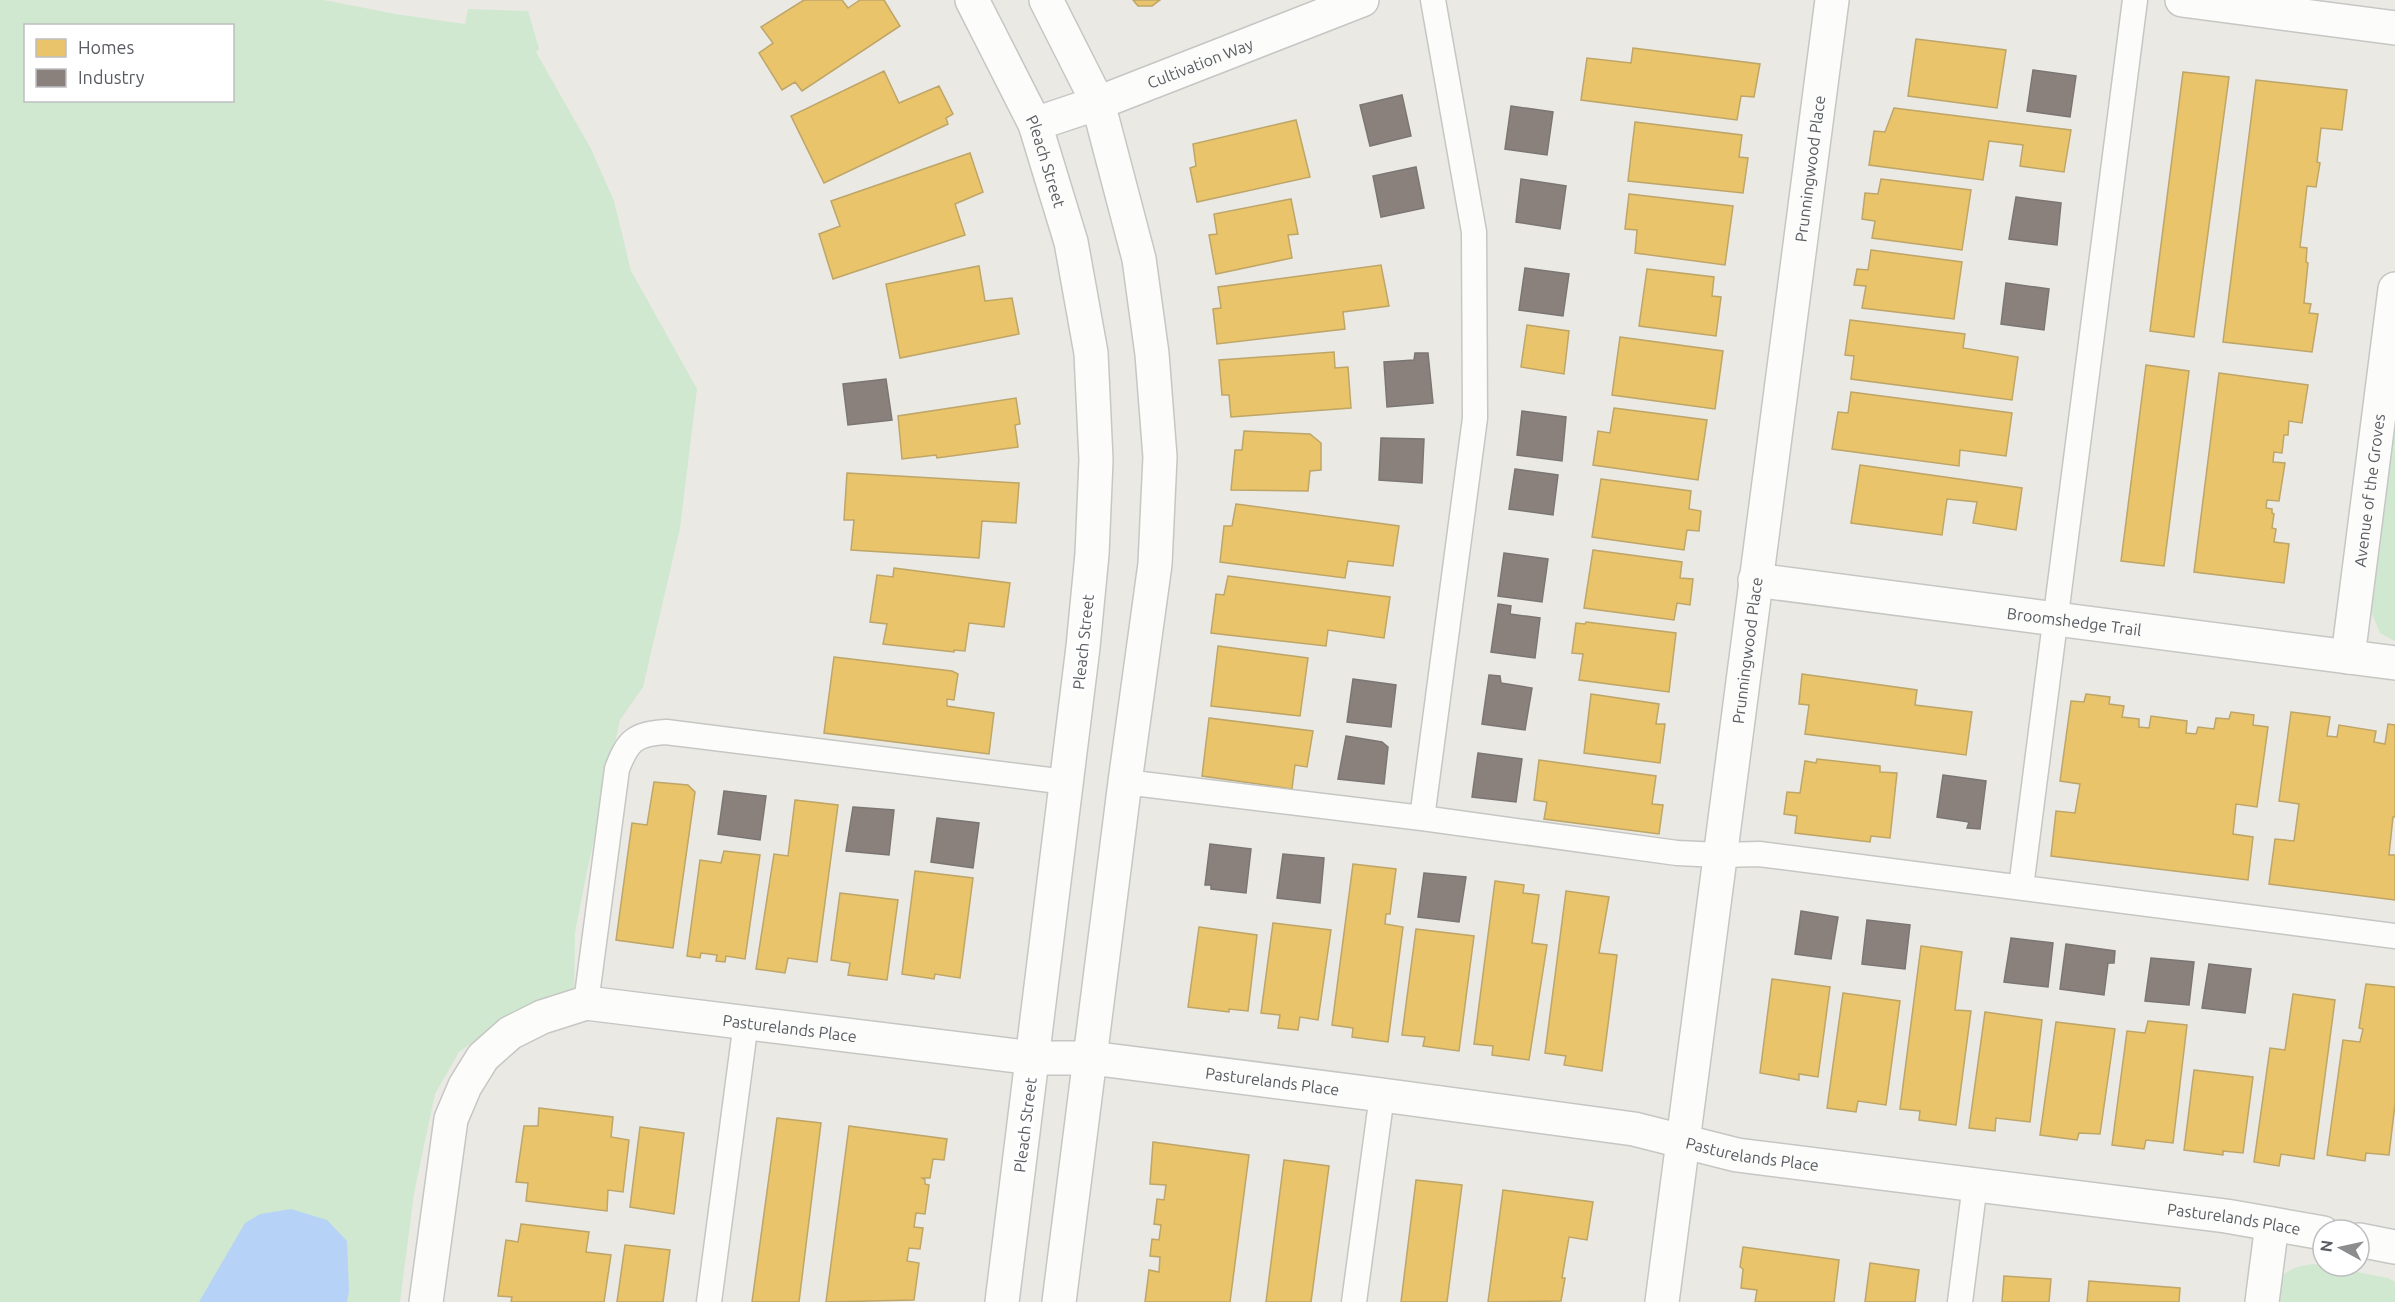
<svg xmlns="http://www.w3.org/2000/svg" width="2395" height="1302" font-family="Ubuntu,sans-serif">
<rect width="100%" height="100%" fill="#eae9e3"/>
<!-- green -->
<path fill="#d0e8d0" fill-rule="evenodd" d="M0,0H324L395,14L465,24L468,9L528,11L539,49L536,52L591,149L614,201L631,271L697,389L680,528L643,687L620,720L585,881L575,933L574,990L496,1025L459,1052L435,1094L414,1193L400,1302H0ZM26,26H232V100H26Z
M2395,397V641L2380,633L2369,607Z
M2313,1264L2388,1278L2395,1282V1302H2270C2280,1276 2283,1268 2313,1264Z"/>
<!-- water -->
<path fill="#b6d3f7" d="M291,1209L327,1220L347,1241L349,1291L347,1302H199L245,1223L260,1214Z"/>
<!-- homes -->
<path fill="#e9c46a" stroke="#bea568" stroke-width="1.5" d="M804,0H842L848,8L860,0H884L900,26L802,91L795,82L782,90L759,53L773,43L761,27Z
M1133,0H1160L1152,6H1138Z
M1916,39L2006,50L1997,108L1908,96Z
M1633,48L1760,64L1754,97L1741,96L1737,120L1581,100L1587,58L1631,63Z
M884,71L899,103L939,86L953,114L946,118L948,124L824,183L791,116Z
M2183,72L2229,77L2194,337L2150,331Z
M2256,80L2347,90L2342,130L2321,128L2317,162L2320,163L2316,187L2307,186L2300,247L2307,248L2306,262L2308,263L2304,303L2311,304L2309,313L2318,314L2312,352L2223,342Z
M1894,108L2071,130L2064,172L2020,166L2023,145L1989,141L1983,180L1869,165L1874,131L1885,132Z
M1296,120L1310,177L1197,202L1190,168L1196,166L1193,144Z
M1635,122L1742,135L1739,157L1748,158L1743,193L1628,181Z
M970,153L983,192L955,204L965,235L833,279L819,234L840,226L831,201Z
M1881,179L1971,190L1962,250L1872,238L1875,221L1862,219L1865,193L1878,194Z
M1629,194L1733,206L1725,265L1635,253L1637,230L1625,229Z
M1291,199L1298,234L1288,235L1292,258L1216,274L1209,235L1217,234L1214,214Z
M1871,250L1962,262L1954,319L1862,308L1866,286L1854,285L1857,269L1868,270Z
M1381,265L1389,306L1343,312L1345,329L1217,344L1213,309L1221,308L1218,287Z
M979,266L985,301L1012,298L1019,334L900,358L886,284Z
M1647,269L1714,277L1712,296L1721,297L1716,336L1639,326Z
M1850,320L1965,334L1963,348L2018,357L2012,400L1851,379L1854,356L1845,355Z
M1527,325L1569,331L1564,374L1521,367Z
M1620,337L1723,351L1715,409L1612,395Z
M1334,352L1335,368L1348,367L1351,408L1231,417L1229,395H1222L1219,360Z
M2146,365L2189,371L2164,566L2121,561Z
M2219,373L2308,385L2302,423L2289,421L2288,435H2284L2282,453L2274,452L2273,462L2285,463L2279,501L2267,500L2266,508L2272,509V513L2274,514L2272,528L2276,529L2274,542L2289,544L2284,583L2194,572Z
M1851,392L2012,413L2006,456L1960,450L1959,466L1832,449L1838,412L1848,413Z
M1016,398L1020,424L1015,425L1018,447L937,458L936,455L902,459L898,416Z
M1614,408L1707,420L1698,480L1593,465L1598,431L1610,433Z
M1244,431L1310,434L1321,443V470L1310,471L1308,491L1231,490L1235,450H1242Z
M1860,465L2022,488L2016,530L1973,523L1977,502L1947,499L1942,535L1851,523Z
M847,473L1019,483L1016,523L982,521L979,558L851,550L854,520H844Z
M1601,479L1691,491L1689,509L1701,511L1699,531L1687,530L1684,550L1592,537Z
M1236,504L1399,526L1393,566L1348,561L1345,578L1220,562L1224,526H1232Z
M1593,550L1682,562L1680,578L1693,579L1690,605L1677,603L1674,620L1584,608Z
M894,568L1010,583L1004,627L969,623L965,651L954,650V652L883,644L887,624L870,622L877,575L893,577Z
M1228,576L1390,597L1384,638L1328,630L1326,646L1211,633L1216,594L1224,595Z
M1586,622L1676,633L1669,692L1579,680L1583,654L1572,653L1576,623L1585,624Z
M1218,646L1308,658L1300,716L1211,706Z
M834,657L952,671L958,674L954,700L947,699V706L994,713L989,754L824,733Z
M1802,674L1917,690L1915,705L1972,712L1966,755L1805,734L1809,705L1799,704Z
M1591,694L1659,704L1656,724H1665L1660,763L1584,753Z
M2086,694L2110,697L2109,704L2124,706L2122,717L2139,719V727L2149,728L2151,716L2187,721L2186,733L2196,734L2198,727L2214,729L2216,718L2229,719L2231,712L2254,715L2253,725L2268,727L2257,807L2236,804L2233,834L2253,837L2248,880L2051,856L2056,811L2075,813L2080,784L2060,781L2071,701L2084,702Z
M2291,712L2330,717L2327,736L2337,737L2339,725L2376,731L2374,742L2385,744L2388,724L2395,725V817H2393L2389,855H2395V900L2269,884L2275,839L2294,841L2299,804L2279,801Z
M1209,718L1313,731L1307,767L1295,765L1292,789L1202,776Z
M1817,759L1880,766V772L1897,773L1890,838L1871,836L1870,842L1795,833L1797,816L1784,814L1787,792L1800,793L1805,761L1816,763Z
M1539,760L1656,776L1652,804L1663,805L1659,834L1544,819L1547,802L1534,800Z
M654,782L688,785L695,792L673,948L616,940L632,823L647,825Z
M795,800L838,805L817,962L788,958L785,973L756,969L774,854L788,856Z
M724,851L760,855L745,959L726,956L725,962L716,961L717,955L701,953L700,958L687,956L700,860L721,863Z
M1353,864L1396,869L1390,914H1386L1385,924L1403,927L1388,1042L1352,1037L1353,1028L1332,1025Z
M915,871L973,878L960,978L935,974L934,979L902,974Z
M1495,881L1524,885L1523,893L1539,895L1532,943L1547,945L1529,1060L1492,1055L1493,1046L1474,1044Z
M1566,891L1609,897L1599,953L1617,955L1602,1071L1564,1065L1566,1056L1545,1053Z
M840,893L898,900L887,980L848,975L850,963L831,960Z
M1273,923L1331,930L1318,1020L1300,1017L1298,1030L1278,1028L1280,1015L1261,1013Z
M1199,927L1257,935L1248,1011L1229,1009V1012L1188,1007Z
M1416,929L1474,936L1459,1051L1423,1046L1425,1037L1402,1035Z
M1921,946L1962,952L1955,1010L1971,1011L1956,1125L1919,1120L1920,1111L1900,1109Z
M1772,979L1830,987L1818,1077L1799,1074V1080L1760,1073Z
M2366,984L2395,987V1104L2389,1155L2366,1153L2365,1161L2327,1155L2343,1040L2360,1042L2363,1029L2359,1028Z
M1843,993L1900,1001L1886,1105L1858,1101L1856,1112L1827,1108Z
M2293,994L2335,1000L2314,1159L2281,1154L2279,1166L2254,1162L2270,1048L2285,1050Z
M1985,1012L2042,1020L2030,1122L1996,1118L1995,1131L1969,1128Z
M2148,1021L2187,1025L2173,1143L2146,1140L2144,1149L2112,1145L2127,1031L2145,1033Z
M2056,1022L2115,1029L2100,1134L2079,1133L2077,1140L2040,1135Z
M2194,1070L2253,1077L2243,1153L2223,1151V1155L2184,1150Z
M539,1108L613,1117L611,1137L629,1140L623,1192L608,1190L607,1211L526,1201L528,1183L516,1182L524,1126H538Z
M777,1118L821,1123L799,1302H752Z
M849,1126L947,1139L944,1160L933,1159L930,1178H922L925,1180V1184L929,1185L925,1214L916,1213L914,1227L923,1228L920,1249L909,1248L907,1261L919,1263L914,1300L826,1302Z
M640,1127L684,1133L674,1214L630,1207Z
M1153,1142L1249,1155L1230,1302H1145L1149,1270L1159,1272L1160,1257L1150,1256L1152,1239L1159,1240L1161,1225L1154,1224L1157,1199L1164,1200L1166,1185L1150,1184Z
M1284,1160L1329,1166L1311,1302H1266Z
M1416,1180L1462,1185L1447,1302H1401Z
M1503,1190L1593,1202L1587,1240L1569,1237L1562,1278H1565L1561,1301L1488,1302Z
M521,1224L589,1232L586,1252L611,1255L604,1302H511L512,1297L498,1296L506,1240L518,1242Z
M625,1245L670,1250L663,1302H617Z
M1743,1247L1839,1260L1834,1302H1755L1757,1290L1741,1288L1743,1269L1740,1267Z
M1870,1263L1919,1270L1915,1302H1865Z
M2004,1276L2051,1279L2049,1302H2002Z
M2089,1281L2180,1288L2179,1302H2087Z"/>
<!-- industry -->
<path fill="#8a817c" stroke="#7b7674" stroke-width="1.5" d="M2033,70L2076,76L2070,117L2027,111Z
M1402,95L1411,136L1370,146L1360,105Z
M1511,106L1553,112L1547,155L1505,149Z
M1416,167L1424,208L1381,217L1373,176Z
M1521,179L1566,186L1560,229L1516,222Z
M2016,197L2061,203L2057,245L2009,239Z
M1525,268L1569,274L1563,316L1519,310Z
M2006,283L2049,289L2044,330L2001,324Z
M1415,353H1428L1433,403L1387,407L1384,362L1414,360Z
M886,379L892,420L848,425L843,384Z
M1522,411L1566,417L1562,461L1517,455Z
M1381,438L1424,439L1422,483L1379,480Z
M1515,469L1558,475L1553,515L1509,509Z
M1504,553L1548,559L1542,602L1498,596Z
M1498,604L1511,606L1510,614L1540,618L1535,658L1491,652Z
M1489,675L1500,676L1501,683L1532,688L1525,730L1482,724Z
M1353,679L1396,685L1391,727L1347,722Z
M1346,736L1382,742L1388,747L1384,784L1338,779Z
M1478,753L1522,759L1516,802L1472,797Z
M1943,775L1986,781L1980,829L1967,828L1969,822L1937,817Z
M724,791L766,796L760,840L718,834Z
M853,807L894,810L889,855L846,851Z
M937,818L979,823L973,868L931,862Z
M1210,844L1251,849L1246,893L1211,889V885H1205Z
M1283,854L1324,858L1320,903L1277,898Z
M1424,873L1466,877L1459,922L1418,917Z
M1801,911L1838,917L1831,959L1795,954Z
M1867,920L1910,925L1905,969L1862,964Z
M2011,938L2053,943L2048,987L2004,982Z
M2066,944L2115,951L2114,963H2108L2104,995L2060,989Z
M2151,958L2194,962L2189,1005L2145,1001Z
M2209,964L2251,969L2245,1013L2202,1008Z"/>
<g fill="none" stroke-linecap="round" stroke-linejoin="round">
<!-- lane casing -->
<g stroke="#c6c7c5" stroke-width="27">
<path id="lane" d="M1125,782L1422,818L1677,853L1720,855L1759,854L2395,936
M1422,818L1475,418L1474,232L1433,0
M2021,887L2135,0
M586,1003L617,769C628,740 635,734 666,732L1066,782
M709,1302L746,1022
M1354,1302L1382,1095
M1960,1302L1975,1184"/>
</g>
<!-- street casing -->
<g stroke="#c6c7c5" stroke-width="36">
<g id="street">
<path id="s1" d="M972,0L1035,124L1071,242L1091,353L1096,460L1092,554L1083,647L1002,1302"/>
<path d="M1046,0L1098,103L1139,259L1152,354L1160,457L1155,564L1125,782L1059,1302"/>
<path d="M2182,0L2395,28"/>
<path id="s2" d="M1035,124L1098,103L1362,0"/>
<path id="s3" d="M1755,580L2395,663"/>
<path id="s4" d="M2348,657L2395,289"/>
<path d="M2359,1240L2395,1247"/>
<path id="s5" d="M426,1302L451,1119L465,1086L483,1057L510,1033L542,1017L586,1003L1033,1058H1091L1382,1095L1634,1129L1737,1155L2226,1216L2323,1233"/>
<path id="s6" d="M1662,1302L1832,0"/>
<path d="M2262,1302L2272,1224"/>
</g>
</g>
<!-- lane -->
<use href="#lane" stroke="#fcfcfb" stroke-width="24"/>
<!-- street -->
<use href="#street" stroke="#fcfcfb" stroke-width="33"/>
</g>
<g text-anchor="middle" stroke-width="6" stroke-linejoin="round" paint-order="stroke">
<!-- street labels -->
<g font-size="16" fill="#595c62" stroke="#fff">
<text dy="6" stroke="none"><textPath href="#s2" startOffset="176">Cultivation Way</textPath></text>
<text dy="6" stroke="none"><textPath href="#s1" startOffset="178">Pleach Street</textPath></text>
<text dy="6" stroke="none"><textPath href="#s6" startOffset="1143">Prunningwood Place</textPath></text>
<text dy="6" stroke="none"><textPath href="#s4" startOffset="168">Avenue of the Groves</textPath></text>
<text dy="6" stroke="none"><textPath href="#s3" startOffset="322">Broomshedge Trail</textPath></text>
<text transform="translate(1083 642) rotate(-84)" y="6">Pleach Street</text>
<text dy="6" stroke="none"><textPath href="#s6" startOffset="657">Prunningwood Place</textPath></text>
<text dy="6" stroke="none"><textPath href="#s5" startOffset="578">Pasturelands Place</textPath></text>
<text dy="6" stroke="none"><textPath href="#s5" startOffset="1064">Pasturelands Place</textPath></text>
<text transform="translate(1025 1125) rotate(-83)" y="6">Pleach Street</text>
<text dy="6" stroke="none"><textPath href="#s5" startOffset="1550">Pasturelands Place</textPath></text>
<text dy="6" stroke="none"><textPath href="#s5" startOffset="2036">Pasturelands Place</textPath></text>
</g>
</g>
<!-- legend -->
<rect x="24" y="24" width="210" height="78" fill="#ffffff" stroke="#bdbec0" stroke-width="1.5"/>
<rect x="36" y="39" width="30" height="18" fill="#e9c46a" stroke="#bdbec0" stroke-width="1.5"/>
<text x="78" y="54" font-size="18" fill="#595c62">Homes</text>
<rect x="36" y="69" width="30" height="18" fill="#8a817c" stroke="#bdbec0" stroke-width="1.5"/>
<text x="78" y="84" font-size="18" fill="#595c62">Industry</text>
<!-- north arrow -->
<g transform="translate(2341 1248) rotate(278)"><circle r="28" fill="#ffffff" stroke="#bdbec0" stroke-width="1.5"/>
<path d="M0-4.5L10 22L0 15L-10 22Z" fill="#8c8d8f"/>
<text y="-9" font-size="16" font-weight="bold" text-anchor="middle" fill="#595c62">N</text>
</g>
</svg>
